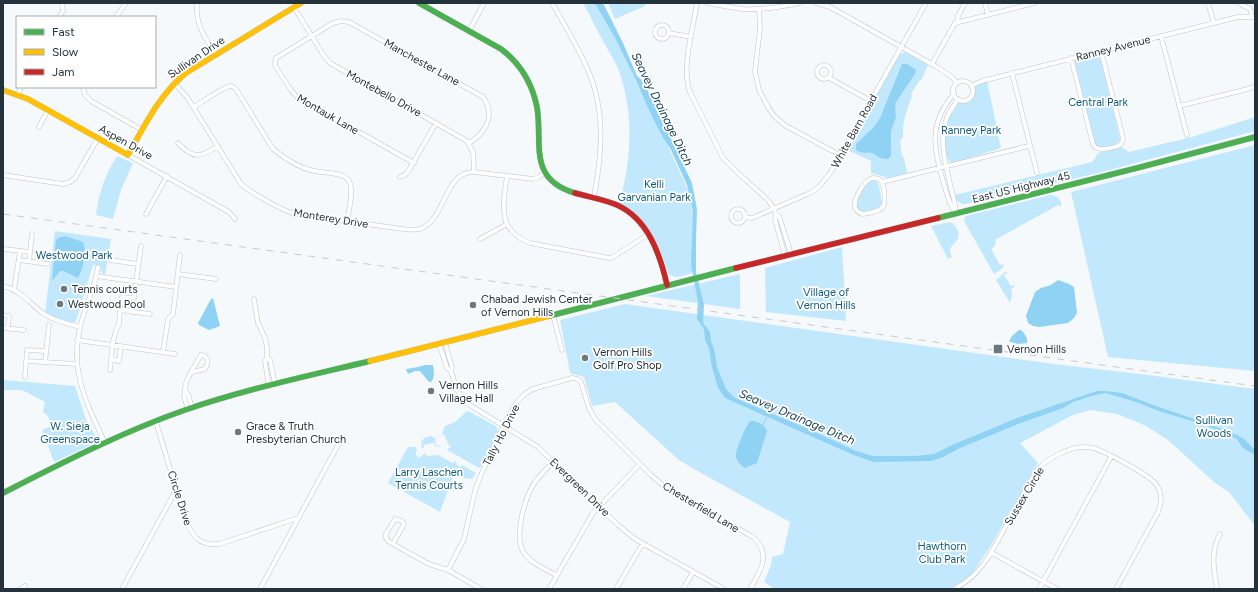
<svg xmlns="http://www.w3.org/2000/svg" width="1258" height="592" font-family="Figtree,sans-serif">
<rect width="100%" height="100%" fill="#f5f9fb"/>
<!-- green -->
<path fill="#c2e8fd" d="M583,3H602L689,192L693,211L692,273C684,275 676,280 669,274C662,256 656,234 641,221C634,214 625,210 619,203C632,160 634,113 619,71C615,60 608,51 603,41C596,29 590,15 583,3Z
M608,3H645V6L615,19Z
M905,52L928,65L922,79L919,81L911,94L912,96C907,109 902,122 903,137L900,140L902,156L904,158L907,173L888,178L871,173V161L847,150L899,55Z
M1096,55L1100,57L1120,138V141C1114,146 1103,149 1095,146L1075,63V60Z
M987,81L1001,148L953,163C942,161 943,134 946,125C948,117 953,110 958,103C961,102 965,102 968,101C974,98 973,92 974,86L977,84Z
M1255,117V131L1098,173L966,204H962L956,200L955,195L1092,162L1094,160L1098,153L1121,147L1129,152L1192,137Z
M1255,145V371L1108,357L1071,192Z
M117,156L133,163L121,190L113,219L96,215C99,192 105,175 117,156Z
M871,180L877,182L879,185L882,203C878,210 865,213 857,210L856,202L866,184Z
M1050,195C1057,195 1062,200 1061,207L1058,205L995,240L996,243L994,247L991,249L1000,265L1002,264L1004,266L999,271L994,274L964,221L966,216Z
M950,222C955,224 960,231 958,238C955,246 946,246 952,257L948,259L931,226Z
M55,231L111,239L105,275C101,273 100,271 101,266L93,265L76,321L73,323L61,321L45,313Z
M842,247L846,321L766,312L765,268Z
M1005,272H1008L1004,275L1011,286L1014,285L1015,286L1011,289L1012,295L1010,303L996,280Z
M740,274V309L646,296Z
M625,304L1054,364L1140,374L1255,389V526L1229,492L1214,482L1168,440L1146,426L1117,414L1090,410L1073,415L1020,443L1038,463L990,547L972,574L961,582L948,589H775L764,582L771,565L772,557L783,554L790,522L701,473L679,460L615,402L592,406L584,377L570,373L560,320Z
M3,380L75,386L86,420L96,437L93,444L54,462L42,430L51,426L48,416L43,412L45,402L22,390H3Z
M467,411H468L496,426L497,428L498,432C494,441 487,462 479,468L447,450L451,446H449L444,434L441,436L445,426L455,422Z
M431,436L437,439H435L436,445L440,446L441,447L435,446L434,443L423,445L424,448H422C419,441 424,437 431,436Z
M408,447H416L417,451L415,454L419,458L425,453L427,456L438,455L453,463L456,461L457,465L460,467L462,465L476,473L472,479L453,477L440,512L388,483Z"/>
<!-- water -->
<path fill="#90d2f3" d="M595,3H603L623,43L637,76L641,79L653,100L692,183L697,209L696,238V272L704,305L703,323L710,332L711,341L714,349L717,367L726,389L735,398L806,428L856,451L873,456H916L934,454L952,445L1020,417L1097,391H1106L1122,393L1153,405L1206,423L1237,435L1244,439L1255,450V455L1243,448L1237,439L1205,425L1159,411L1136,402L1106,393L1095,395L1073,402L1063,408L1018,424L960,448L943,457L931,461L874,462L856,456L725,398L718,388L712,367L709,348L705,340L704,329L697,319L698,302L691,265L693,211L687,185L671,150L662,136L648,108L637,82L615,38Z
M902,64H907L916,70L915,74L896,102L895,109L896,117L891,131V156L888,159C880,159 878,156 872,153C868,151 864,155 856,150V144L873,128L880,118Z
M65,236L83,242C87,251 83,269 78,278L63,271H60L53,280L52,279L56,240L58,238Z
M1058,280L1069,284L1074,287L1077,313L1074,318L1068,323L1039,327L1033,326L1028,323L1026,316L1035,292L1041,288L1051,285Z
M213,298L220,326L209,330L199,325L198,323L211,299Z
M1019,330H1021C1025,334 1028,338 1027,343L1018,344L1010,342L1009,341L1012,336Z
M425,365H433C434,370 435,378 431,382H429L420,371H415L408,374L406,369L418,367Z
M750,421C758,421 764,424 767,431L757,463L745,468C741,465 736,461 736,455C736,449 746,426 750,421Z"/>
<g fill="none" stroke-linecap="round" stroke-linejoin="round">
<!-- stream -->
<path stroke="#90d2f3" stroke-width="1" d="M763,425L767,417"/>
<!-- street casing -->
<g stroke="#bcc5ca" stroke-width="5">
<path id="street" d="M197,3C195,25 205,37 216,55
M552,3C564,24 577,45 587,68C606,109 602,154 594,197
M697,3C693,28 681,69 690,92L723,158L738,173L768,200L774,209L776,215
M707,3C719,5 732,8 744,9C763,10 781,7 800,3
M816,3L830,7L937,67L952,77L957,83
M985,3L988,15
M1208,3L1214,23
M1239,3L1250,9L1252,16
M294,7L322,53L330,63L467,141L473,152L474,172
M759,9L760,29L755,71L759,90L768,107L774,116L786,126L840,155
M59,17L63,11L62,3
M116,17L126,3
M957,23L958,16L965,3
M655 32a7 7 0 1 1 14 0a7 7 0 1 1-14 0Z
M469,31L484,3
M669,33L691,37
M1161,36L1187,135
M1071,58L1093,144L1095,147C1100,151 1116,148 1121,144C1123,142 1123,141 1123,138L1101,51
M932,64L955,23L1035,3
M817 72a7 7 0 1 1 14 0a7 7 0 1 1-14 0Z
M1012,73L1037,173
M829,78L871,101
M953 91a10 10 0 1 1 20 0a10 10 0 1 1-20 0Z
M174,83L187,97L241,184C250,192 283,211 295,214L395,228C403,229 412,231 420,229C446,220 444,171 474,172L533,179L539,177L545,172
M971,86L982,81L1238,17H1255
M83,87L85,95L91,101L142,130
M954,94C929,122 933,148 943,181C946,192 949,203 955,213
M18,95L21,87
M1179,106L1248,89L1255,86
M194,107C201,103 224,86 231,86C233,86 234,88 236,89L273,149C284,158 300,168 314,171C323,173 344,172 349,181C354,189 349,211 347,221
M39,127L48,110
M178,143C193,159 200,158 218,146
M128,155L229,212L235,219
M414,163L297,97L291,90L276,67L275,64L276,58L333,23L341,21L349,22L483,97C496,115 486,133 469,143
M3,175L63,184L70,182L75,178L98,138
M507,176C503,204 497,231 530,243L609,258L613,257L649,234
M400,177L405,175L409,170L436,123
M873,178C876,178 880,179 882,182C884,186 886,203 883,207C880,211 867,214 862,214C859,213 857,211 855,208C853,200 864,179 873,178Z
M882,182L1029,146
M731 216a7 7 0 1 1 14 0a7 7 0 1 1-14 0Z
M955,212V204C949,177 936,142 948,115C951,110 955,104 958,99
M146,214L167,176
M745,217L752,218L810,193L819,187L831,172L926,3
M480,239L507,224
M3,249L30,252
M785,256L775,219L776,215L779,216L791,254
M19,260L48,264
M110,260L138,264
M29,261L32,234
M98,267C95,286 87,302 82,320C68,368 85,400 105,443
M178,274L216,279
M96,276L176,287
M3,286C21,290 30,304 44,314C55,321 67,324 80,327
M14,290L20,251
M254,299L258,323L265,338L267,348V357L265,362L269,386
M120,310L122,297L133,298
M132,312L141,246
M3,315L9,316L8,328
M553,315L562,350
M3,328L24,330
M77,340L175,354
M439,344L447,368L451,371L452,367L445,343
M163,352L168,319L173,314L180,255
M267,357L270,360L275,384
M111,359L119,361L121,346
M26,361L77,364
M45,363L49,325
M110,370L113,342L116,330L119,324L120,310L150,314
M451,371L457,390L468,404L538,447L598,506L618,525L635,539L724,589
M25,377L27,350L46,351
M185,390C184,381 196,364 201,355L205,356C209,361 208,364 205,369L192,372
M188,410L184,396L185,390L188,394L192,408
M156,422L186,522C194,538 200,546 219,544L298,518
M554,462C547,468 540,475 535,482C525,497 513,537 524,553C531,563 545,569 556,575
M395,519L402,521L404,524L393,544L388,541L386,538V534Z
M393,544L429,564L448,570L481,589
M992,553L1057,589
M448,570L464,539L475,491L480,477L506,420L516,403L526,393L533,389L572,378L578,379L581,382L589,408L595,419L651,475L665,487L677,494L753,537C772,555 761,570 750,589
M20,589L25,586
M122,589L176,490
M260,589L338,445
M549,589L593,513L640,464
M616,589L643,543
M683,589L693,572
M954,589C979,577 991,554 1003,531C1015,510 1025,489 1038,469C1047,459 1071,446 1084,447C1089,447 1095,448 1099,450C1111,455 1147,474 1155,483C1162,491 1162,502 1158,512L1116,589
M1039,589L1111,457
M1217,589C1214,570 1210,552 1220,534"/>
</g>
<!-- fast casing -->
<g stroke="#bcc5ca" stroke-width="6">
<path id="fast" d="M419,3L501,49C521,64 532,83 537,107C543,143 527,179 575,193
M938,218L1137,168L1255,137
M549,316L736,268
M3,493C62,463 122,432 185,410C246,389 308,376 370,361"/>
</g>
<!-- slow casing -->
<g stroke="#bcc5ca" stroke-width="6">
<path id="slow" d="M3,90L28,99L128,155C145,125 159,95 186,73L301,3
M370,361L549,316"/>
</g>
<!-- jam casing -->
<g stroke="#bcc5ca" stroke-width="6">
<path id="jam" d="M575,193C589,197 603,199 617,205C648,219 660,254 667,285
M736,268L938,218"/>
</g>
<!-- street -->
<use href="#street" stroke="#fefefe" stroke-width="4"/>
<!-- fast -->
<use href="#fast" stroke="#4caf50" stroke-width="5.5"/>
<!-- slow -->
<use href="#slow" stroke="#ffc107" stroke-width="5.5"/>
<!-- jam -->
<use href="#jam" stroke="#c62828" stroke-width="5.5"/>
<!-- rail -->
<path stroke="#c9cbcc" stroke-width="1" stroke-dasharray="7 7" stroke-linecap="butt" d="M3,214L1255,386"/>
</g>
<!-- markers -->
<g fill="#6c787e" stroke="#fff" stroke-width="1.5">
<circle cx="64" cy="289" r="4"/>
<circle cx="60" cy="304" r="4"/>
<circle cx="473" cy="305" r="4"/>
<rect x="993" y="344" width="10" height="10" rx="2"/>
<circle cx="585" cy="358" r="4"/>
<circle cx="431" cy="391" r="4"/>
<circle cx="238" cy="432" r="4"/>
</g>
<g text-anchor="middle" stroke-width="3.5" stroke-linejoin="round" paint-order="stroke">
<!-- street labels -->
<g font-size="11" fill="#23323b" stroke="#fff">
<text transform="translate(1113 48) rotate(-14)" y="4">Ranney Avenue</text>
<text transform="translate(196 57) rotate(-34)" y="4">Sullivan Drive</text>
<text transform="translate(422 62) rotate(29)" y="4">Manchester Lane</text>
<text transform="translate(384 93) rotate(29)" y="4">Montebello Drive</text>
<text transform="translate(328 114) rotate(30)" y="4">Montauk Lane</text>
<text transform="translate(854 131) rotate(-61)" y="4">White Barn Road</text>
<text transform="translate(126 142) rotate(29)" y="4">Aspen Drive</text>
<text transform="translate(1021 187) rotate(-14)" y="4">East US Highway 45</text>
<text transform="translate(331 218) rotate(9)" y="4">Monterey Drive</text>
<text transform="translate(501 435) rotate(-63)" y="4">Tally Ho Drive</text>
<text transform="translate(580 487) rotate(44)" y="4">Evergreen Drive</text>
<text transform="translate(1024 496) rotate(-59)" y="4">Sussex Circle</text>
<text transform="translate(180 498) rotate(72)" y="4">Circle Drive</text>
<text transform="translate(701 507) rotate(31)" y="4">Chesterfield Lane</text>
</g>
<!-- park labels -->
<g font-size="11" fill="#105b7a" stroke="#fff">
<text x="1098" y="106">Central Park</text>
<text x="971" y="134">Ranney Park</text>
<text x="654" y="188">Kelli<tspan x="654" dy="13">Garvanian Park</tspan></text>
<text x="74" y="259">Westwood Park</text>
<text x="826" y="296">Village of<tspan x="826" dy="13">Vernon Hills</tspan></text>
<text x="1214" y="424">Sullivan<tspan x="1214" dy="13">Woods</tspan></text>
<text x="70" y="430">W. Sieja<tspan x="70" dy="13">Greenspace</tspan></text>
<text x="429" y="476">Larry Laschen<tspan x="429" dy="13">Tennis Courts</tspan></text>
<text x="942" y="550">Hawthorn<tspan x="942" dy="13">Club Park</tspan></text>
</g>
<!-- poi labels -->
<g font-size="11" fill="#23323b" stroke="#fff" text-anchor="start">
<text x="72" y="293">Tennis courts</text>
<text x="481" y="303">Chabad Jewish Center<tspan x="481" dy="13">of Vernon Hills</tspan></text>
<text x="68" y="308">Westwood Pool</text>
<text x="1007" y="353">Vernon Hills</text>
<text x="593" y="356">Vernon Hills<tspan x="593" dy="13">Golf Pro Shop</tspan></text>
<text x="439" y="389">Vernon Hills<tspan x="439" dy="13">Village Hall</tspan></text>
<text x="246" y="430">Grace &amp; Truth<tspan x="246" dy="13">Presbyterian Church</tspan></text>
</g>
<!-- water labels -->
<g font-size="12" font-style="italic" fill="#133d50" stroke="#fff">
<text transform="translate(662 109) rotate(64)" y="4">Seavey Drainage Ditch</text>
<text transform="translate(797 417) rotate(23)" y="4">Seavey Drainage Ditch</text>
</g>
</g>
<!-- border -->
<rect width="1258" height="592" fill="none" stroke="#23323b" stroke-width="8"/>
<!-- legend -->
<rect x="16" y="16" width="140" height="72" fill="#ffffff" stroke="#a7adb1"/>
<rect x="24" y="29" width="20" height="6" fill="#4caf50" stroke="#a7adb1"/>
<text x="52" y="36" font-size="12" fill="#23323b">Fast</text>
<rect x="24" y="49" width="20" height="6" fill="#ffc107" stroke="#a7adb1"/>
<text x="52" y="56" font-size="12" fill="#23323b">Slow</text>
<rect x="24" y="69" width="20" height="6" fill="#c62828" stroke="#a7adb1"/>
<text x="52" y="76" font-size="12" fill="#23323b">Jam</text>
</svg>
